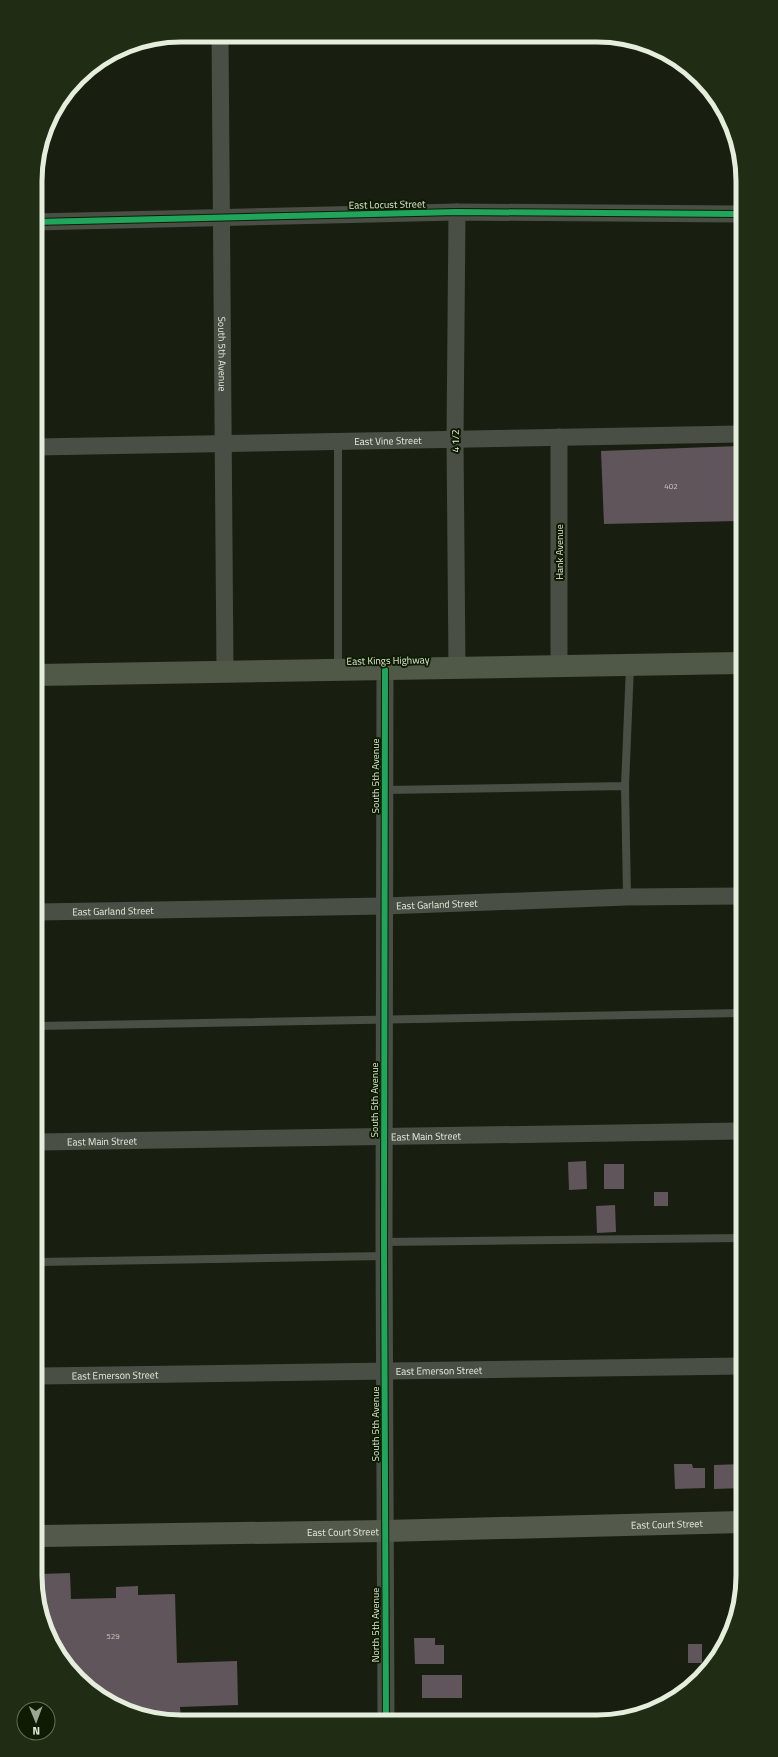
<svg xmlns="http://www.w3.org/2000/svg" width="778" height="1757" font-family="'Titillium Web',sans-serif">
<rect width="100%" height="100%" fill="#181f10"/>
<!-- building -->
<path fill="#60555a" d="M739,446V521L604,524L601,451Z
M586,1161L587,1189L569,1190L568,1162Z
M604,1164H624V1189H604Z
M654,1192H668V1206H654Z
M615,1205L616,1232L597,1233L596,1206Z
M674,1464H692L693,1468H705V1488L675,1489Z
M742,1464V1488L714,1489V1465Z
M70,1573L71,1599L116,1598V1587L138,1586V1595L175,1594L177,1663L237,1661L238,1705L180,1707L181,1719H153L117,1707L84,1686L59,1657L40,1614V1574Z
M735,1606H738L735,1617Z
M414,1638H435V1645H444V1664H415Z
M688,1644H702V1663H688Z
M422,1675H462V1698H422Z"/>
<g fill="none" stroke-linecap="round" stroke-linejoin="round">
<!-- lane -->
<path stroke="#494f44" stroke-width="8" d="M338,442V670
M385,790L625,786
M627,897L625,786L630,666
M38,1026L741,1013
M384,1242L742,1238
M39,1262L384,1256"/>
<!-- street -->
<g stroke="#494f44" stroke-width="17">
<path id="s1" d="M220,35L225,672"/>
<path d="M35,222L457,212L738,214"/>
<path id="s2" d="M36,447L739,434"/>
<path d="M559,667V437"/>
<path d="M457,669L455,439L457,212"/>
<path d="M385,670L384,1242L386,1718"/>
<path id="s3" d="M38,912L384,906L627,897L740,896"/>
<path id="s4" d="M38,1142L741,1131"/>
<path id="s5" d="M39,1376L742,1366"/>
</g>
<!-- secondary -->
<path stroke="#535a4c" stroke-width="22" id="s6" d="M40,1536L385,1531L742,1522"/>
<!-- primary -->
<path stroke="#505848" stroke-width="22" d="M37,675L740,663"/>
<!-- cycleway casing -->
<g stroke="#0f1b03" stroke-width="8">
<path id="cycleway" d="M35,222L457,212L738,214
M385,670L384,1242L386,1718"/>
</g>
<!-- cycleway -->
<use href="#cycleway" stroke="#20a55d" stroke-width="6"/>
</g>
<g text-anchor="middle" stroke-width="4" stroke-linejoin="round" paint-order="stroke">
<!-- number labels -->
<g font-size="8" fill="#c4c8bc">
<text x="671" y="489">402</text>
<text x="113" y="1639">529</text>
</g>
<!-- street labels -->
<g font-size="10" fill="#e5eedd" stroke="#0f1b03">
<text transform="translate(387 204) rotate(-1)" y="4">East Locust Street</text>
<text dy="4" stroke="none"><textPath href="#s1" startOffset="319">South 5th Avenue</textPath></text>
<text dy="4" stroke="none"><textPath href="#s2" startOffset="352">East Vine Street</textPath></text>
<text transform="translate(455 441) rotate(-90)" y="4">4 1/2</text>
<text transform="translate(559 552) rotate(-90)" y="4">Hank Avenue</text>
<text transform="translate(388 660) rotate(-1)" y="4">East Kings Highway</text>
<text transform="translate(375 776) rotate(-90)" y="4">South 5th Avenue</text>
<text dy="4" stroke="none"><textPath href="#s3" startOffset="399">East Garland Street</textPath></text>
<text dy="4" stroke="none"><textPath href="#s3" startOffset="75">East Garland Street</textPath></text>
<text transform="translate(374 1100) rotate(-90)" y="4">South 5th Avenue</text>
<text dy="4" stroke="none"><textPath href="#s4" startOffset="388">East Main Street</textPath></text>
<text dy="4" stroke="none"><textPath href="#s4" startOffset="64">East Main Street</textPath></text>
<text dy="4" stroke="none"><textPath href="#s5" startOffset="400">East Emerson Street</textPath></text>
<text dy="4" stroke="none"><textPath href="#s5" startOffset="76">East Emerson Street</textPath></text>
<text transform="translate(375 1424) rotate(-90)" y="4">South 5th Avenue</text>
<text dy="4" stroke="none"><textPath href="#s6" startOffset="627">East Court Street</textPath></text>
<text dy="4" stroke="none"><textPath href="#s6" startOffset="303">East Court Street</textPath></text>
<text transform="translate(375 1625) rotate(-90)" y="4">North 5th Avenue</text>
</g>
</g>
<!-- crop -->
<path d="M0 0H778V1757H0ZM181 42H597A139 139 0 0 1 736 181V1576A139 139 0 0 1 597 1715H181A139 139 0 0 1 42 1576V181A139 139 0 0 1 181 42Z" fill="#202c14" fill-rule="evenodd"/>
<path fill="none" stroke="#e5eedd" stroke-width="5" d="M181 42H597A139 139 0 0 1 736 181V1576A139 139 0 0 1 597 1715H181A139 139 0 0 1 42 1576V181A139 139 0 0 1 181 42Z"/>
<!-- north arrow -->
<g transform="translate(36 1721) rotate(179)"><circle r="19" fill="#0f1b03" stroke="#656f5a"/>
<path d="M0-3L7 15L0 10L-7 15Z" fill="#9da695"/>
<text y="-6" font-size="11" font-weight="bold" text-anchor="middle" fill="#e5eedd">N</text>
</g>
</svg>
